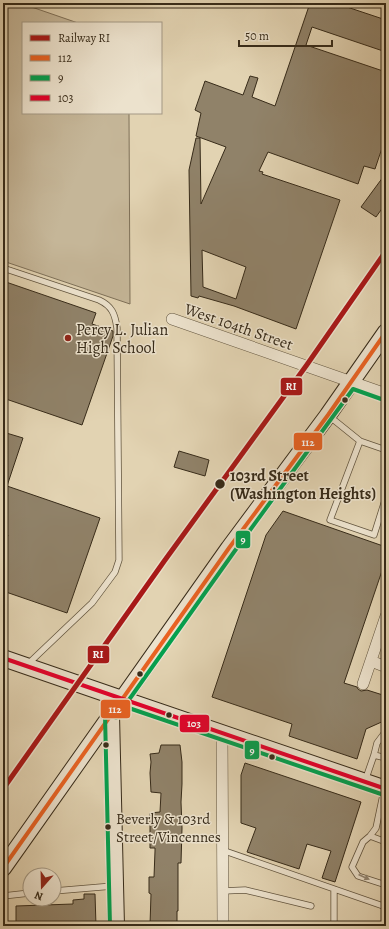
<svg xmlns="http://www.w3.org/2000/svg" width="389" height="929" font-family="Alegreya,serif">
<rect width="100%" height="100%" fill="#e2d3b2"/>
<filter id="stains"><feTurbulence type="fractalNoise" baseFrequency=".005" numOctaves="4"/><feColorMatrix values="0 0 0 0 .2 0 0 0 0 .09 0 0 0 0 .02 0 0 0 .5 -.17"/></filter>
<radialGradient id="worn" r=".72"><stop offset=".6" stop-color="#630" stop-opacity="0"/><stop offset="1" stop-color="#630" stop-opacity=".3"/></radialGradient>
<!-- green -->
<path fill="#c5b698" stroke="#7e7058" d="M3,3H20L78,23H23V113H129L130,304L3,261Z"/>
<!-- building -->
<path fill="#908269" stroke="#372b19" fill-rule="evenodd" d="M310,3H335L386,20V52L312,27L306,45L386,72V136L375,169L364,166L358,184L268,152L259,171L263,172L262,174L340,200L296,329L234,306L199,296L198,298L191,296L189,170L196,138H200L201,204L226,147L196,136L201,113L195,110L205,81L243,95L250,76L258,78L252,97L275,106ZM202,250L246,267L236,299L203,287Z
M386,173V203L376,217L361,207Z
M3,281L96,313L92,324L113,331V336L82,425L3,398Z
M3,432L23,438L7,486L100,518L67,613L3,591V551L8,535L3,534Z
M179,451L209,460L205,476L174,467Z
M283,511L386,547V559L344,683L357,687L358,689L361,691L367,690L386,696V720L366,729L357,759L289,736L292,724L212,697L266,535Z
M161,745H180L182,762V784L181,802L182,828L181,863H178V911H177V925H150L151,894L149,893V877H154L155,851V848H150V813L160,812L161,793L151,792L150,773L151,762L150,754L159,753Z
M245,763L361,802L335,882L322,878L331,851L307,844L299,869L247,852L256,828L241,823V775Z
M84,894H95L96,926H16V906L73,904V900L84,899Z"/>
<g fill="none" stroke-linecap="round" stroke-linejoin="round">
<!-- service casing -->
<g stroke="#62553f" stroke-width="7">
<path id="service" d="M3,268L99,300C112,306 115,314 117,328L119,560L115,572L92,603L28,664
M329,416L360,441L386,450
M360,441L330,520L374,535L386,497
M374,755L386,758
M365,781L374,755L377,743L386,731
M384,790L376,828L370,836L363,842L352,867L358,876L386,885
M370,836L386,842
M222,850L386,907
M334,889V926
M54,891L113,886
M223,891L245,890L311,906
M3,896L30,893"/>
</g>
<!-- minor casing -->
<g stroke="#62553f" stroke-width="12">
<path id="minor" d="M172,319L386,394
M371,661L386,667
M363,684L386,616
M222,733L223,926"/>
</g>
<!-- secondary casing -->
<g stroke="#372b19" stroke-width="18">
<path id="secondary" d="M3,658L122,699L386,789
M111,715L116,926
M3,868L229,548L328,415L386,332"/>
</g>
<!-- service -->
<use href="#service" stroke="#ece2cd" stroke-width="5.5"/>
<!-- minor -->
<use href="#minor" stroke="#ece2cd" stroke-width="11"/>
<!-- secondary -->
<use href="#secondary" stroke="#ece2cd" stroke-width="16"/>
<!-- bus-1 casing -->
<g stroke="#ece2cd" stroke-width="7">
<path id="bus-1" d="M3,868L229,548L328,415L386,332"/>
</g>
<!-- bus-2 casing -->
<g stroke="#ece2cd" stroke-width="7">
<path id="bus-2" d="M120,705L384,795
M105,715L110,926
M116,718L234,552L353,389L384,400"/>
</g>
<!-- bus-3 casing -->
<g stroke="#ece2cd" stroke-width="7">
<path id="bus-3" d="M3,658L386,789"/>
</g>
<!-- bus-1 -->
<use href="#bus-1" stroke="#e96222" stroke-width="4"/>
<!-- bus-2 -->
<use href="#bus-2" stroke="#03a04e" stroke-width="4"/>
<!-- bus-3 -->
<use href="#bus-3" stroke="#e4002b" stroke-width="4"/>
<!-- rail-1 casing -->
<g stroke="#ece2cd" stroke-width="8">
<path id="rail-1" d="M3,789L165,560L306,366L386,251"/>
</g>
<!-- rail-1 -->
<use href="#rail-1" stroke="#a81818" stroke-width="5"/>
</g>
<!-- one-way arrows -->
<defs><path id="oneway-solid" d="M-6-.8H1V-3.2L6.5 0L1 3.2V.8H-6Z"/></defs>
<use fill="#928673" href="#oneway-solid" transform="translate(364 877) rotate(24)"/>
<!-- markers -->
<circle fill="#8f2418" stroke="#ece2cd" stroke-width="1.5" cx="68" cy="338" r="4"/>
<g fill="#372b19" stroke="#ece2cd" stroke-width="1.5">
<circle cx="345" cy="400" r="3.5"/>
<circle cx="220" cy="484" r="5.5"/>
<circle cx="140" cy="674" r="3.5"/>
<circle cx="169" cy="715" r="3.5"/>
<circle cx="106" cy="745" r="3.5"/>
<circle cx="272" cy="757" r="3.5"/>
<circle cx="108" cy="827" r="3.5"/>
</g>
<g text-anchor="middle" stroke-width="3" stroke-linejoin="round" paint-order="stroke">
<!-- bus labels -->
<g font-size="15" fill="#372b19" stroke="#ece2cd" text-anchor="start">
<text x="116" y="824">Beverly &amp; 103rd<tspan x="116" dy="18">Street/Vincennes</tspan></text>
</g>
<!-- street labels -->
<g font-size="16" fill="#372b19" stroke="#ece2cd">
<text transform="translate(239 326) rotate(19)" y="6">West 104th Street</text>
</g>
<!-- poi labels -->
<g font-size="16" fill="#372b19" stroke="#ece2cd" text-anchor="start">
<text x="76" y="335">Percy L. Julian<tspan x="76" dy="18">High School</tspan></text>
</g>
<!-- stop labels -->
<g font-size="16" font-weight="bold" fill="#372b19" stroke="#ece2cd" text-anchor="start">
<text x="230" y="481">103rd Street<tspan x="230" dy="18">(Washington Heights)</tspan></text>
</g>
</g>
<g stroke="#ece2cd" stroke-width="1.5">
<rect x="280" y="377" width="23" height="19" rx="4" fill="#a81818"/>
<rect x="293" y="432" width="30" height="19" rx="4" fill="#e96222"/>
<rect x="235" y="530" width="16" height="19" rx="4" fill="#03a04e"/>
<rect x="87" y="645" width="23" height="19" rx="4" fill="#a81818"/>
<rect x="100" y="699" width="31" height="20" rx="4" fill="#e96222"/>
<rect x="179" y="714" width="31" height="19" rx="4" fill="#e4002b"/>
<rect x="244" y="740" width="16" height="20" rx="4" fill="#03a04e"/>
</g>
<g font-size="11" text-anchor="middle" font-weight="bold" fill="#fff">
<text x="291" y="390">RI</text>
<text x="308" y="446">112</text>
<text x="243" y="543">9</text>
<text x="98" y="658">RI</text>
<text x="115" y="713">112</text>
<text x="194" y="727">103</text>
<text x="252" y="754">9</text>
</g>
<!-- margin -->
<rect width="389" height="929" fill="none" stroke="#e2d3b2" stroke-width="16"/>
<rect x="4" y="4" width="381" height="921" fill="none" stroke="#372b19" stroke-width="2"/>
<rect x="8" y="8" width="373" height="913" fill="none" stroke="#372b19"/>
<!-- legend -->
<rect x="22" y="22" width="140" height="92" fill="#ece2cd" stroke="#a49985"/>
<rect x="30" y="35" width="20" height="6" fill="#a81818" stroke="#a49985"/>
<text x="58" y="42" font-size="12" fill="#372b19">Railway RI</text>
<rect x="30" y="55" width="20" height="6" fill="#e96222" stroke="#a49985"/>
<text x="58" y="62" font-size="12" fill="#372b19">112</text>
<rect x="30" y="75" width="20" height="6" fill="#03a04e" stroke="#a49985"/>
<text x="58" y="82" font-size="12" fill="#372b19">9</text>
<rect x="30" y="95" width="20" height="6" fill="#e4002b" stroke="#a49985"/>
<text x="58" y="102" font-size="12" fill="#372b19">103</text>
<!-- north arrow -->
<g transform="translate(42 887) rotate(200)"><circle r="19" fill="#ece2cd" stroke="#a49985"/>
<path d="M0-3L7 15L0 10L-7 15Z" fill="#8f2418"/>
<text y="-6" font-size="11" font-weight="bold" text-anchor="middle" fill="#372b19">N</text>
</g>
<!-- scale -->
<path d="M239 40v6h93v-6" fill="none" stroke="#372b19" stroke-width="2"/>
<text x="245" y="40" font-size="12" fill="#372b19" stroke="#ece2cd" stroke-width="3" paint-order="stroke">50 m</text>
<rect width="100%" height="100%" filter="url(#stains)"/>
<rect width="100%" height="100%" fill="url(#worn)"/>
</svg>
